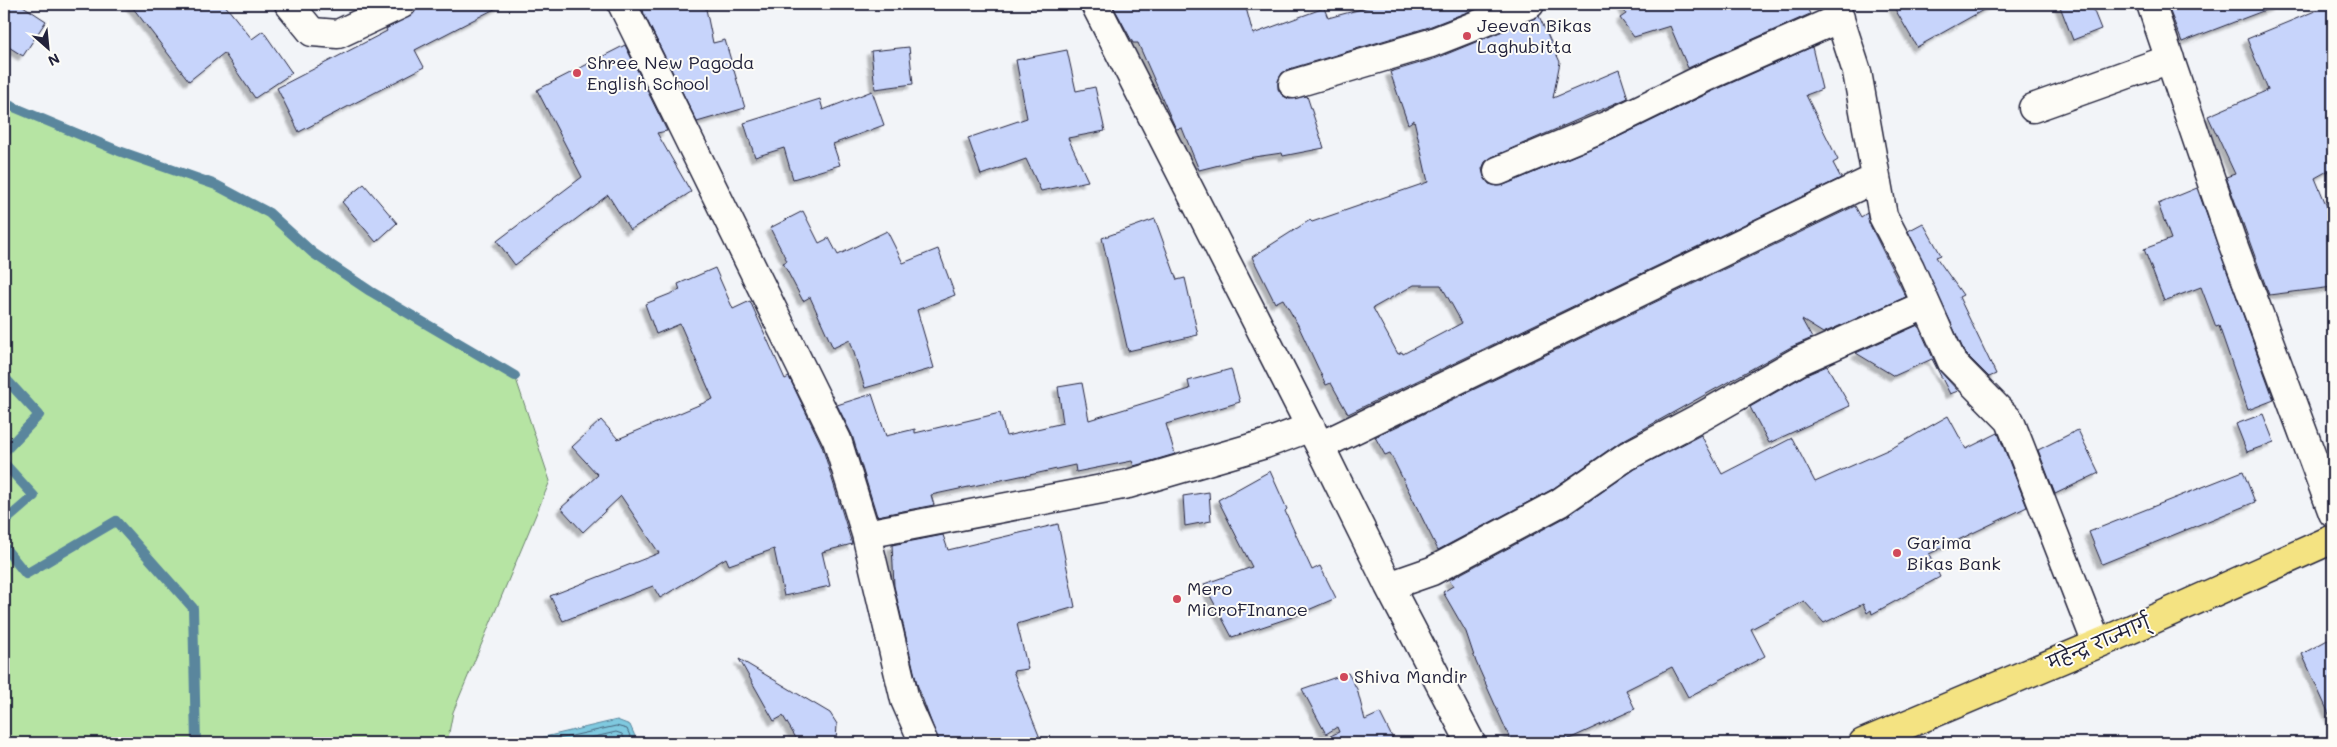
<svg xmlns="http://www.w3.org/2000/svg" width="2337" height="747" font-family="Mali,'Playpen Sans Deva',sans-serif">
<defs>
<filter id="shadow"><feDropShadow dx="-4.5" dy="4.5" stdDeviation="1" flood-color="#0004"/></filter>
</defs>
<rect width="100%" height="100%" fill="#f2f4f8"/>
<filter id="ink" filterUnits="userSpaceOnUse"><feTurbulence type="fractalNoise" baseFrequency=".02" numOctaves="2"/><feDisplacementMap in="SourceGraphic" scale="10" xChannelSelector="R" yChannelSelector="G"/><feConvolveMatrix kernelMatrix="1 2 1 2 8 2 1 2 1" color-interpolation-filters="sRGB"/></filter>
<g filter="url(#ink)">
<!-- green -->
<path fill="#b6e4a3" stroke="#6c836f" d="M4,103L119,151L216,185L269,213L313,253L370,291L515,376L550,481L453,712L447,743H4Z"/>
<!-- water -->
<path fill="#7fc9df" stroke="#5a869d" d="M617,720L630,725L638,743H519Z"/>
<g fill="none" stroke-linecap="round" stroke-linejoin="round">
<!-- shore -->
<path stroke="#47657d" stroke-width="1" d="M541,743L616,726L627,729L633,743
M569,743L616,732L622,734L627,743"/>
<!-- stream -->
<path stroke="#5a869d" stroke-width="10" d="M4,103L119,151L216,185L269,213L313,253L370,291L515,376
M4,377L39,415L4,452
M4,463L34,496L4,522
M4,547L26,574L116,521L193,608L196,743"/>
</g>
<!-- building -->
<path fill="#c7d4fb" stroke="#22223b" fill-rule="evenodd" filter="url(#shadow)" d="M4,4H20L46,21L23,56L4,44Z
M130,4H224L252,39L263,31L292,73L255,98L224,53L189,81Z
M417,4H504L415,50L424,67L299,132L277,88L387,31L386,29L414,13Z
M642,4H705L713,43L725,40L745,108L697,122L644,14Z
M1112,4H1245L1253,34L1324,8L1328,18L1380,4H1488L1426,28L1289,69L1282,73L1278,81V89L1282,95L1289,99L1307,96L1324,148L1283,156L1282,153L1247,158L1199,170L1182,128L1176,129L1171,118L1138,43H1133Z
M1621,4H1805L1810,14L1688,68L1670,26L1634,37L1620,18L1626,14Z
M1892,4H1994L1917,47Z
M2059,4H2091L2101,29L2073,40Z
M2167,4H2275L2276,6L2182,42Z
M2327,6L2333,22V168L2315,178L2333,221V287L2269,295L2226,177L2235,174L2208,116L2268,90L2247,39Z
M1539,16L1560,62L1553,98L1619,70L1628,98L1492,157L1485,162L1482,169L1484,177L1489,184L1496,186L1504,185L1612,140L1713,91L1812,47L1822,89L1806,95L1838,160L1833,163L1841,178L1348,414L1331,383L1326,385L1298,325L1283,299L1275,303L1252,257L1310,220L1312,222L1428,182L1414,120L1408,124L1390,72L1437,58ZM1414,285H1441L1462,323L1403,354L1402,352L1398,354L1373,308Z
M625,45L667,131L657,133L691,192L630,230L608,195L515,265L497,241L582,177L537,90Z
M909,47L913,84L875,89L871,51Z
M1067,50L1076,91L1095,87L1105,131L1068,138L1088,181L1041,191L1026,159L981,175L968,138L1027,118L1016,60Z
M872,91L884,125L833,144L840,165L793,179L784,148L755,157L744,123L820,99L823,110Z
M364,184L397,223L376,242L342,202Z
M2197,188L2274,400L2248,410L2219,326L2216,327L2201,287L2164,301L2144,249L2171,239L2158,204Z
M1855,206L1861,217L1867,213L1869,223L1906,297L1823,333L1802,320L1812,338L1791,347L1620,442L1551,490L1438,550L1390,453L1385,455L1375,437Z
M803,211L819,243L829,238L838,255L887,231L903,263L938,249L955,295L917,310L934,368L865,388L850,340L833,348L810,297L803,301L783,263L787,261L770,228Z
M1155,219L1177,280L1185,278L1198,335L1128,351L1102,238Z
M1923,223L1941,255L1936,257L1963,295L1959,297L1996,374L1989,377L1965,353L1908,231Z
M715,268L733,309L750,301L785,379L789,377L822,446L852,544L822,552L830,586L784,596L774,549L729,565L726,558L660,598L653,586L563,621L550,596L659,553L621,496L583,532L561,508L598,475L572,447L601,420L618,439L713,399L680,324L656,334L645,304L680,290L678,284Z
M1918,325L1938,369L1958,391L1950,394L1932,359L1894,376L1856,353Z
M1827,366L1850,406L1769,443L1750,407L1806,375Z
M1231,369L1240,402L1166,424L1175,454L1134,466L1132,461L1076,472L1075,465L1025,476V475L931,495L934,505L877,516L852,435L837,405L872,394L886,436L915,429V433L1000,413L1006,436L1063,423L1058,387L1082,383L1089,420L1190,389L1188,381Z
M2263,414L2274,442L2247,452L2236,424Z
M1948,416L1966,449L1998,433L2027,507L1929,554L1940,577L1872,614L1871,610L1867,613L1863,604L1824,623L1804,601L1751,629L1765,656L1688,697L1672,667L1626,690L1635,709L1560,743H1512L1476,662L1466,632L1443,592L1453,586L1449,580L1566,517L1635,469L1701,435L1722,474L1792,438L1815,482L1894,447Z
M2078,430L2099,473L2055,494L2038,450Z
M1270,471L1287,509L1285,511L1312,570L1320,566L1336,598L1292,617L1232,637L1204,584L1252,567L1218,500Z
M2243,471L2255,502L2102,564L2089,532Z
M1209,492L1211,521L1185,526L1183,496Z
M1058,524L1075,607L1017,624L1028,669L1013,671L1042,743H939L917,684L894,586L892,545L943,535L948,550Z
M2333,637V723L2302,654Z
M739,659L830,713L837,724L836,743H799L783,716L774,721Z
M1348,673L1357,689L1365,720L1380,713L1395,743H1315L1339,732L1337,727L1326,734L1302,689Z"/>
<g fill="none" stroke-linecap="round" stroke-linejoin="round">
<!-- minor casing -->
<g stroke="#22223b" stroke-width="31">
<path id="minor" d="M289,4L312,32L338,34L402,4
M622,4L837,440L866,534L905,700L924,743
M1095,4L1320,446L1389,586L1471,743
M1835,4L1857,72L1883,216L1910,268L1952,362L2010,421L2097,644
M2151,4L2231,239L2333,513
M1293,84L1431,43L1530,4
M2033,108L2170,59
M1498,171L1606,126L1706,77L1840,18
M1320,446L1876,178
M866,534L1128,484L1265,444L1311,427
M1389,586L1432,571L1559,503L1627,456L1701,417L1799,361L1925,305"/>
</g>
<!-- highway casing -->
<g stroke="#22223b" stroke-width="31">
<path id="highway" d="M1863,743L2107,640L2333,539"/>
</g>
<!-- minor -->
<use href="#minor" stroke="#fdfcf7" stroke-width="28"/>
<!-- highway -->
<use href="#highway" stroke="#f4e382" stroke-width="28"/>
</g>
</g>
<!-- markers -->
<g fill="#d1495b" stroke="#fdfcf7" stroke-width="2">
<circle cx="1467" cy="36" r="5"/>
<circle cx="577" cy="73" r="5"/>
<circle cx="1897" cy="553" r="5"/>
<circle cx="1177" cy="599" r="5"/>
<circle cx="1344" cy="677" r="5"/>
</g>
<g text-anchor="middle" stroke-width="4" stroke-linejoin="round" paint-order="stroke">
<!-- poi labels -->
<g font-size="18" fill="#22223b" stroke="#fdfcf7" text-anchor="start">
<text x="1477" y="32">Jeevan Bikas<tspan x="1477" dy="21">Laghubitta</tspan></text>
<text x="587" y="69">Shree New Pagoda<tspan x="587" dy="21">English School</tspan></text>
<text x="1907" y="549">Garima<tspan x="1907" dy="21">Bikas Bank</tspan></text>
<text x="1187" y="595">Mero<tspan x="1187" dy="21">MicroFInance</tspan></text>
<text x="1354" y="683">Shiva Mandir</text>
</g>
<!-- street labels -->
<g font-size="18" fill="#22223b" stroke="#fdfcf7">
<text transform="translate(2099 643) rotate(-23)" y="6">महेन्द्र राज्मार्ग्</text>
</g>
</g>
<!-- margin -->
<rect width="2337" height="747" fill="none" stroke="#fdfcf7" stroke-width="20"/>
<rect x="10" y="10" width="2317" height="727" fill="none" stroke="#22223b" stroke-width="2" filter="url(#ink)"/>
<!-- north arrow -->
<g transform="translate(48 48) rotate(153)" stroke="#fdfcf7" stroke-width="4" paint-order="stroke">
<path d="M0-4L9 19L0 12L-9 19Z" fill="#22223b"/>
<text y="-8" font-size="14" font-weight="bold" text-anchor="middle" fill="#22223b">N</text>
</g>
</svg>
